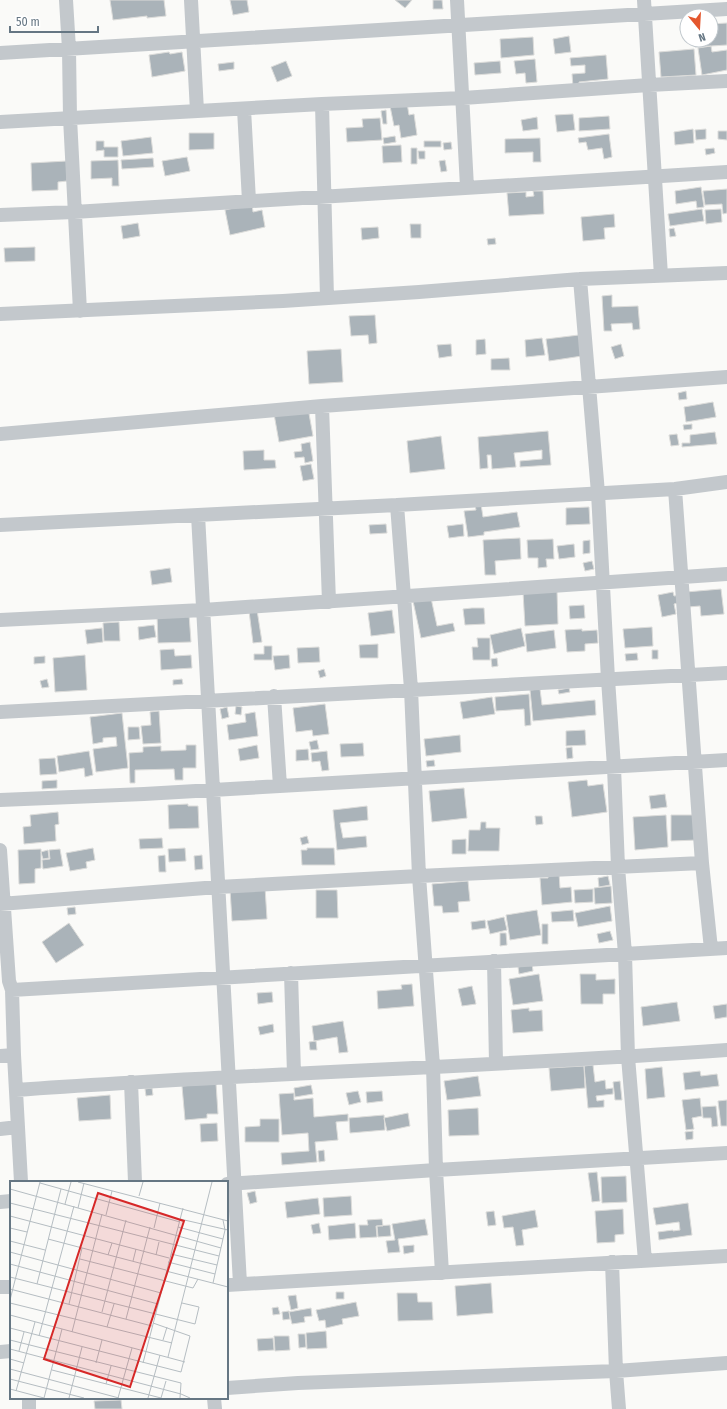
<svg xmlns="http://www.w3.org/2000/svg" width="727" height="1409" font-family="'Fira Sans Condensed',sans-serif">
<rect width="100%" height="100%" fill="#fafaf8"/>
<!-- building -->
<path fill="#aab3b9" stroke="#dcdcda" d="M110,0H164L166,16L147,18V16L113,20Z
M230,0H247L249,12L233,15Z
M395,0H412L405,8Z
M433,0H442L443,9H433Z
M727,23V45L695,47V40H711V24Z
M569,36L571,52L555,54L553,39Z
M533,37L534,55L501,58L500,39Z
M711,46L712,52L727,50V70L702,75L698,48Z
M694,49L696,75L661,77L659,52Z
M169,52L170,54L182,52L185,71L152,77L149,55Z
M606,55L608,79L579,82V87H573L572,74L585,73V65L571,66L570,58Z
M535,59L537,82L526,83L525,73L516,74L514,61Z
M286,61L292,76L277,82L271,67Z
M500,61L501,73L475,75L474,63Z
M234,62V69L219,71L218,64Z
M407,103L409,115L414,114L417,135L401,138L399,125L394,126L390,106Z
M386,110L387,124H383L381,111Z
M573,114L575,130L557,132L555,115Z
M609,116L610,129L579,131V118Z
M537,117L538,129L523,131L521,120Z
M380,118L382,140L347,142L346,128L363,127L362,119Z
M693,129L694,143L675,145L674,132Z
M706,129V139L696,140L695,130Z
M718,131H727V140L718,139Z
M189,133H214V149L189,150Z
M609,134L612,157L604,159L602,148L588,150L586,142L579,143L578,138Z
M395,136L396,142L384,144L383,138Z
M151,137L153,153L123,156L121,141Z
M540,138L541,162H533V152L505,153V139Z
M96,141H104V147H118V157H104V150L96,151Z
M424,141H441V147H424Z
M451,142L452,149L444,150L443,143Z
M401,145L402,162L383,163L382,146Z
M411,148H417V164H411Z
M714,148L715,153L706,155L705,149Z
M418,151H425V159H419Z
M187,157L190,171L165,176L162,161Z
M153,158L154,167L122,169L121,160Z
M118,160L119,186H112V178L91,179V161Z
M445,160L447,171L441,172L439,161Z
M67,161V181L58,182V190L32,191L31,163Z
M701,187L704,207L697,208L696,201L676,204L675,191Z
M727,189V213L723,214L722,204L705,205L703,191Z
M533,191H543L544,214L509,216L507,193L526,192V197L534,196Z
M252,204L253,212L262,210L265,227L230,235L225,210Z
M702,209L704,221L670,226L668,214Z
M721,209L722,222L706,224L705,210Z
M614,214L615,227L604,228L605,239L583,241L581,217Z
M138,223L140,236L123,239L121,226Z
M410,224H421V238H411Z
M378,227L379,238L362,240L361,228Z
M674,228L676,236L670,237L669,229Z
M495,238L496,244L488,245L487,239Z
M35,247V261L5,262L4,248Z
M612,295V307L638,306L640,329L633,330L632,323L611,324L612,331H604L602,296Z
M375,315L377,343L369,344L368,335L351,336L349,316Z
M579,335L582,356L549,361L546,339Z
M542,338L545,355L526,357L525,340Z
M485,339L486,354L476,355V340Z
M451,344L452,356L439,358L437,345Z
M621,344L624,356L615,359L611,347Z
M341,349L343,382L309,384L307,351Z
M509,358L510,370H491V359Z
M686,391L687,399L679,400L678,393Z
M713,402L716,417L686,422L684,407Z
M308,408L313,436L279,442L274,414Z
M692,424V429L684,430L683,425Z
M548,431L551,465L520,467V461L542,459V450L514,453L516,467L492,469L491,455H487L488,468L480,469L478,437Z
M715,432L717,444L682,447V443H690V435Z
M677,434L679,445L671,446L669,435Z
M441,436L445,469L410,473L407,441Z
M310,442L313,461L305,463L304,457L295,458L294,452L302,451L301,444Z
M264,450V460H275L276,468L244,470L243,451Z
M311,464L314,479L303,481L300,466Z
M481,504L483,517L517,512L520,527L484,532V535L468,537L464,511L476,510L475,505Z
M589,507L590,524L566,525V508Z
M386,524L387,533L370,534L369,525Z
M463,524L464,536L449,538L447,526Z
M520,538L521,559L495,561L496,575H485L483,540Z
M553,539L554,559H546L547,567L538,568V558H528L527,540Z
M590,540V553L583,554V541Z
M574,544L575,557L559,559L557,546Z
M592,561L594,569L585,571L583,563Z
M170,568L172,582L152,585L150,571Z
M721,589L724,614L701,616L700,606L688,607L686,592Z
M557,591L558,624L525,626L523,592Z
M673,592L674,596L681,595L682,602L674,604L676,614L662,617L658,595Z
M431,598L437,626L453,623L455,631L421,638L413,601Z
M584,605L585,618L570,619L569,606Z
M472,608H484L485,624L465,625L463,609Z
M257,610L262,642L253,643L249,611Z
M392,610L395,633L371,636L368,613Z
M189,614L191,642L158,643L157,615Z
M119,622L120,641H104L103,623Z
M154,625L156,637L139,640L138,627Z
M652,627L653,646L625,648L623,629Z
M102,628L103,642L87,644L85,630Z
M521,628L525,646L494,654L490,635Z
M582,629V631L597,630L598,643L585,644V651L567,652L565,630Z
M554,630L556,648L527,652L525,634Z
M477,638H490V660H473L472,647H478Z
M378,644V658H360L359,645Z
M264,646H272V660H254V654H264Z
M319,647L320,662L298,663L297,648Z
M174,649L175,656L191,655L192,668L161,670L160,650Z
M652,650H658V659H652Z
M637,653L638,660L626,661L625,654Z
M85,655L87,690L55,692L53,658Z
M289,655L290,668L275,670L273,656Z
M45,656V663L34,664V657Z
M497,658L498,666L492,667L491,659Z
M324,669L326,676L320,678L318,671Z
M47,679L49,687L42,688L40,681Z
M182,679L183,684L173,685V680Z
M569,688L570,692L559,694L558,690Z
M540,689L542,705L595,700L596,715L533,721L530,690Z
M529,694L531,725L525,726L524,709L496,711L495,697Z
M492,697L495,714L463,719L460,702Z
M325,704L329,734L313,736L312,730L296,732L293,708Z
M236,706L242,707L241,715L235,714Z
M227,707L229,717L222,719L220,709Z
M159,711L161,743L143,744L141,726L151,725L150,712Z
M255,712L258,736L229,740L227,725L246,722L245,714Z
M122,713L128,768L96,772L93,749L117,746L116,737L103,738V742L93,744L90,717Z
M128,727H139L140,739L128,740Z
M585,730L586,745L566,746V731Z
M460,735L461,752L426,756L424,739Z
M317,740L319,749L311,750L309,742Z
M363,743L364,756L341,757L340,744Z
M186,745H196V768H183V780H175L174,769L135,770V783H130L129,753L143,752V747L161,746V751L186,750Z
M257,745L259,758L240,761L238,749Z
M572,747L573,758L567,759L566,748Z
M308,749L309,760L296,761V750Z
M89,751L93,775L85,777L84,768L59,772L57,756Z
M327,751L329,770L322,771L320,761L312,762L311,753Z
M55,758L57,774L40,775L39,759Z
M434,760L435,766L427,767L426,761Z
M57,780V788L42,789V781Z
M587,780L588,786L603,784L607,812L572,817L568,782Z
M464,788L467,818L432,822L429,791Z
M665,794L667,807L651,809L649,796Z
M188,804V806H198L199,828L169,829L168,805Z
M367,806L368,820L340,823L343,838L366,836L367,847L337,850L333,810Z
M58,812L59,824L55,825L56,841L24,844L23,827L31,826L30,815Z
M666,815L668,847L635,850L633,817Z
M671,815H697V840L671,841Z
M535,816H542L543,824L536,825Z
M481,822H486V828H500L499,851H468L469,830H480Z
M307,836L309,843L302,845L300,838Z
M162,838L163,848L140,849L139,839Z
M466,839V854H452V840Z
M93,848L95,860L86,862L87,868L70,871L66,853Z
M185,848L186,861L169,862L168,849Z
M307,848H334L335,865H302L301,850H307Z
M41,849V868L35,869V883L19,884L18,850Z
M60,849L63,866L43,869L42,860L50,859L49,850Z
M48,850L49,858L43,859L41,852Z
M165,855L166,872H159L158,856Z
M202,855L203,869L195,870L194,856Z
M559,873L560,888L571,887L572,902L542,905L540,878H548V874Z
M608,876L610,885L599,887L598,878Z
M468,881L470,901L458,902L459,912L443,913L442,906H434L432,884Z
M611,886L612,903L595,904L594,888Z
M265,887L267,919L232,921L230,889Z
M593,889V902L575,903L574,890Z
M316,890H337L338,918H316Z
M610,906L612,921L578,927L575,913Z
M75,907L76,914L68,915L67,908Z
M537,910L541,935L510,940L506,915Z
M573,910L574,921L552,922L551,912Z
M504,917L507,930L490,934L487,921Z
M485,920L486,928L472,930L471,922Z
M69,923L84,945L56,963L42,942Z
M542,924H548V944H542Z
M610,931L613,940L599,943L597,934Z
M500,933H506L507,945L500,946Z
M532,964L533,971L519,974L518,967Z
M539,974L543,1001L513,1005L509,979Z
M580,974H596V980L615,979V994H603V1004H581Z
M412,984L414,1006L378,1009L377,991L402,989L401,985Z
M472,986L476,1004L462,1006L458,989Z
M272,992L273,1002L258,1004L257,993Z
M677,1002L680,1021L643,1026L641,1007Z
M727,1004V1017L715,1019L713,1006Z
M529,1008V1011L542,1010L543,1031L513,1033L511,1010Z
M343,1021L348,1052L339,1053L337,1037L314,1041L312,1026Z
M273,1024L274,1032L260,1035L258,1027Z
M316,1041L317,1050H310L309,1042Z
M593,1065L595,1082L605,1080L606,1089L613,1088V1094L596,1096L597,1101L604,1100V1107L588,1108L584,1066Z
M584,1066L585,1088L551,1091L549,1068Z
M662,1067L665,1097L647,1099L645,1069Z
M700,1071L701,1076L717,1074L719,1086L685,1090L683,1073Z
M478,1076L481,1096L447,1100L444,1081Z
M620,1081L622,1100H615L613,1082Z
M216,1083L218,1114H207V1118L185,1120L182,1086Z
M311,1085L313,1094L295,1097L294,1088Z
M152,1088L153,1095L146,1096L145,1089Z
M358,1091L361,1102L349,1105L346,1093Z
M382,1091L383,1101L367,1103L366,1092Z
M294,1093V1100L313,1098L314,1117L348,1114V1121L336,1122L338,1140L315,1142L317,1162L282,1165L281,1153L309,1151L308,1133L282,1135L279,1094Z
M110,1095L111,1119L79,1121L77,1098Z
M700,1098L702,1116L692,1118L694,1129L686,1130L682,1100Z
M727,1100V1126H721L718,1101Z
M716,1106L718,1126L712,1127L711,1118H703L702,1107Z
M478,1108L479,1135L449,1136L448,1110Z
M408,1113L410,1126L387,1131L384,1118Z
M384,1115L385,1130L350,1133L349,1118Z
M260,1119H279V1142H245V1127L260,1126Z
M217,1123L218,1141L201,1142L200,1124Z
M693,1131V1139L686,1140L685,1132Z
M324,1150L325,1161L319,1162L318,1151Z
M597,1172L600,1201L592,1202L588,1173Z
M626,1176L627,1202L602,1203L601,1177Z
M255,1191L257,1202L250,1204L247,1193Z
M351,1196L352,1215L324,1217L323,1198Z
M318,1198L320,1214L287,1218L285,1202Z
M688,1203L692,1235L659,1240L658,1232L673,1230V1231L680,1230L679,1222L656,1225L653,1208Z
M623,1209L624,1234L615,1235V1242L597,1243L595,1211Z
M535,1210L538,1227L522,1230L524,1245L516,1246L513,1227L504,1228L502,1216Z
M494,1211L496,1225L488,1226L486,1212Z
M382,1219L383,1226H376L377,1237L360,1238L359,1225H368L367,1220Z
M425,1219L428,1235L398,1239L400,1252L388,1253L386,1241L395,1240L392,1224Z
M319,1223L321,1233L313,1234L311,1225Z
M355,1223L356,1238L329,1240L328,1226Z
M390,1225L391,1236L378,1237L377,1226Z
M414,1245V1252L404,1254L403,1246Z
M491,1283L493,1313L457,1316L455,1286Z
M336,1292H344V1299H336Z
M397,1293H417L418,1302H432L433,1320L398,1321Z
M296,1295L298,1308L291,1310L288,1296Z
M356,1302L359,1316L342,1319L343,1324L326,1328L325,1320L319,1321L316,1310Z
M278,1307L280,1314L273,1315L272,1308Z
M311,1308L312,1316L304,1317L305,1322L292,1324L289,1312Z
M289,1311L290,1319L283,1320L282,1312Z
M326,1331L327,1348L307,1349L306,1333Z
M298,1334H305L306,1347L299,1348Z
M274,1336H289L290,1350L275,1351Z
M273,1338L274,1350L258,1351L257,1339Z
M121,1400L122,1409H95L94,1401Z"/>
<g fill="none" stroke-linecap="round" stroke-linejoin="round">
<!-- street -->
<path stroke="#c3c8cc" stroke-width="14" d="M66,0L69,49L70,118L80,311
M191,0L197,111
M457,0L467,187
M644,0L661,276
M0,53L727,9
M322,104L327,298
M244,109L249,201
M0,122L322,104L463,98L649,85L727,81
M0,215L74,212L727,172
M580,279L598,493L608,679L614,767L618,867L625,954L628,1057L645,1261
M0,314L283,301L419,292L580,279L727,273
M322,406L329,602
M0,434L322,406L727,377
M675,489L702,863L711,949
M397,505L411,689L419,876L433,1066L436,1170L442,1273
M198,515L240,1284
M0,525L397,505L675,489L727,482
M0,620L203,610L727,574
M274,696L280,786
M0,712L727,673
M0,800L144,794L727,760
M0,850L9,981L12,990L14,1055L21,1182
M0,904L218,887L419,876L702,863
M494,961L496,1063
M291,973L294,1074
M12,990L727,948
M0,1056L14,1055
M131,1082L135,1182
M16,1090C253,1073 490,1067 727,1050
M0,1129L18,1127
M227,1184L436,1170L727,1153
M0,1202L11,1201
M612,1262L616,1371L619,1409
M227,1285L727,1256
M0,1287H11
M0,1352L11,1351
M227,1388L298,1383L616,1371L727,1363
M29,1398V1409
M214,1398L215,1409"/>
</g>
<!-- overview -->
<g transform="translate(10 1181)">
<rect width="218" height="218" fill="#fafaf8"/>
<path fill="none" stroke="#b5bdc2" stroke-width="1" d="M68,1L218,40M30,2L170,41M0,8L211,67M129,15L133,1M0,22L209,75M55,23L61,1M68,27L74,2M96,34L102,10M0,35L159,77M170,38L218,49M168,46L213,58M0,47L17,51M144,47L150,22M38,58L156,89M0,60L35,69M0,71L151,112M161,73L207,84M98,74L102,62M146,74L149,61M70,78L183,107L188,98M123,80L126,68M158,81L205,93M0,83L148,123M156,90L218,106M0,96L185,143L189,126L172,122M203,102L215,49L213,39M27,103L51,8M0,108L142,145M0,119L30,1M0,122L162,162M59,123L72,67M92,131L116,39M0,134L175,181M116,138L140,46M97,146L104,123M0,147L171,191L180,155L143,142M62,151L92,33M29,155L64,25M0,159L171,202L170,217M153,159L157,146M0,168L171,213L180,217M9,170L14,151M158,176L202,1M0,178L14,182M86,182L92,159M133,182L173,27M0,188L109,217M42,189L151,217M0,198L74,217M96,203L101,185M0,208L34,217M6,210L25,141M34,217L52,148M59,217L72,166M108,217L122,167M138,217L150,174M151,217L156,200"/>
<path fill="#d62828" fill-opacity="0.15" stroke="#d62828" stroke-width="2" d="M88,12L174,40L120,206L34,178Z"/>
<rect width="218" height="218" fill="none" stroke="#657683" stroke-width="2"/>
</g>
<!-- north arrow -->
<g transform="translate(699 28) rotate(162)"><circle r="19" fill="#ffffff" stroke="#c1c8cd"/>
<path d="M0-3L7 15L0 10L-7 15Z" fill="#e4572e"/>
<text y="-6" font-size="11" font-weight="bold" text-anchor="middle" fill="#657683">N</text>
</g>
<!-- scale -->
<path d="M10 26v6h88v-6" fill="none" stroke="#657683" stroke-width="2"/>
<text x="16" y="26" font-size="12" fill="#657683" stroke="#ffffff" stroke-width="3" paint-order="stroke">50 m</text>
</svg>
